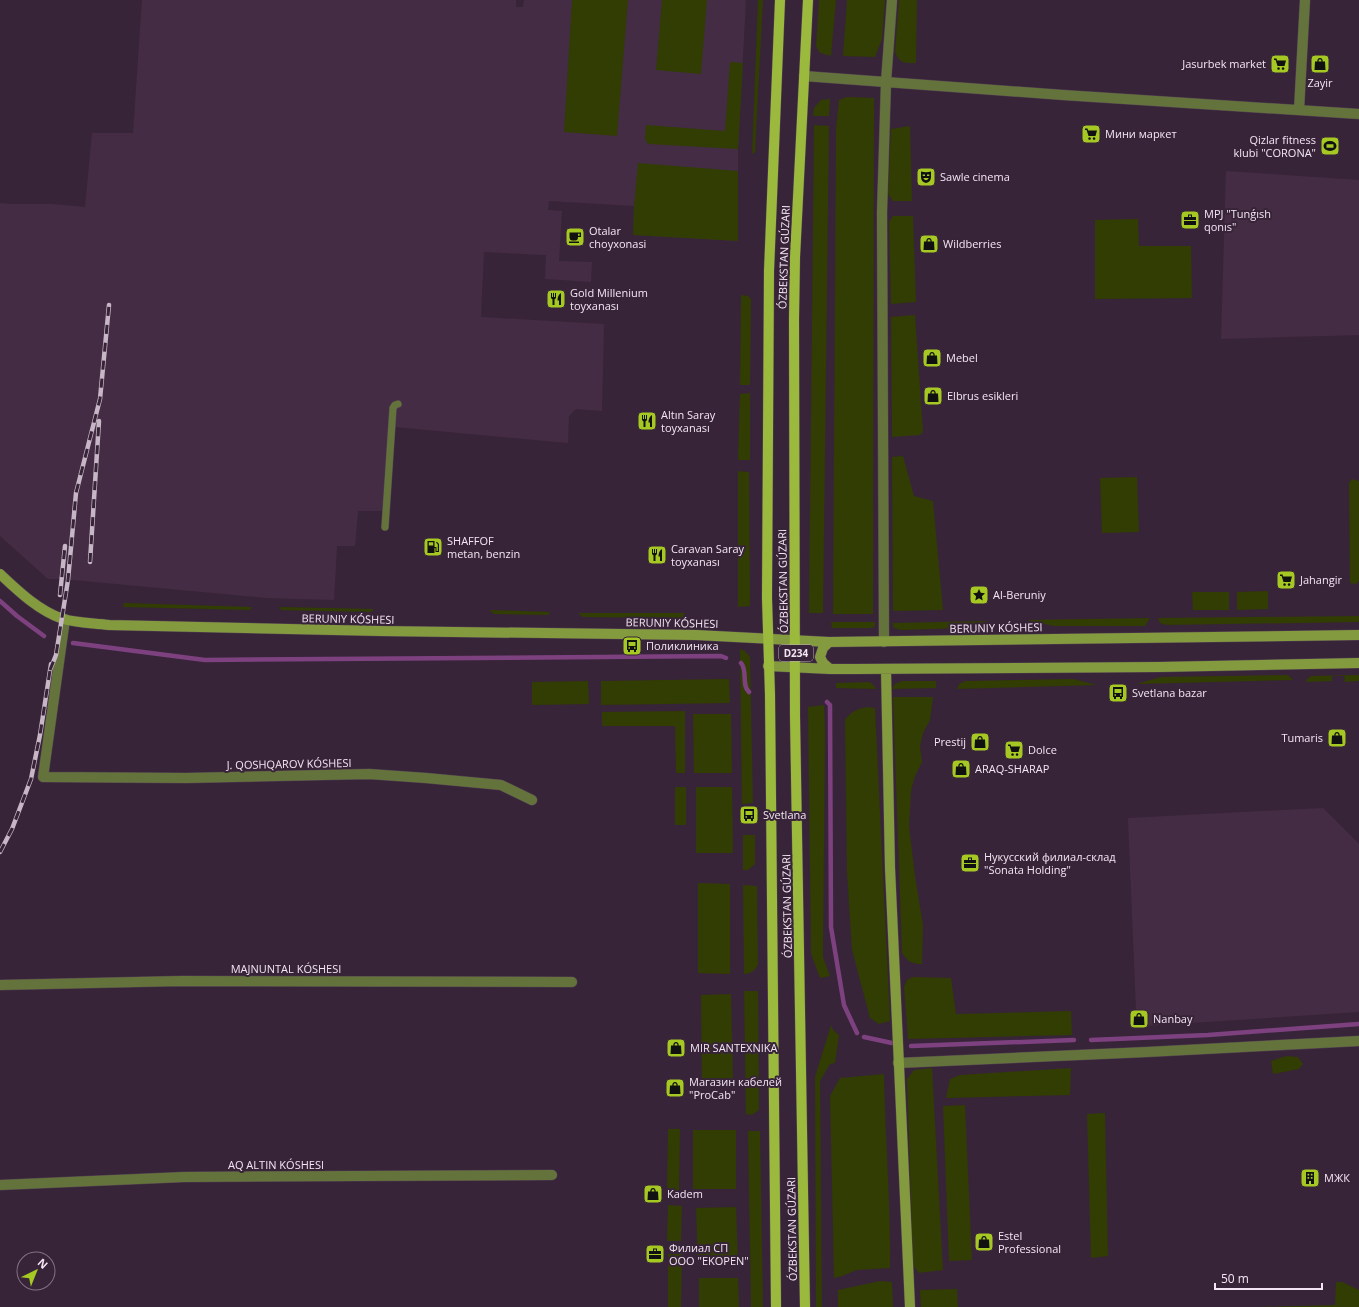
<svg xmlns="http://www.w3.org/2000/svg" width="1359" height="1307" font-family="'Open Sans',sans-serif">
<rect width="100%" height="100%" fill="#382438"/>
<!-- built -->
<path fill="#442c45" d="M142,0H516V7H523L524,0H746L738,149V241L633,235L634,206L549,201L548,210L562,211L559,261L592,262L591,282L545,279L546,255L484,252L481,317L604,324L602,411L576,409L569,416L568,443L395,427L388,511H358L355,546H337L334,600L267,598L62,579H48L0,536V203L11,204H52L85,207L92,133H133Z
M1226,171L1359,180V335L1221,339Z
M1323,808L1359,844V1012L1145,1026L1144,1010H1136L1128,818Z"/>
<!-- green -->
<path fill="#313d02" d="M572,0H628L617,136L564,132Z
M662,0H707L701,74L656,70Z
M758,0H763L755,152L752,154Z
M819,0H836L831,56L820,53L816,46Z
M847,0H885L882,39L875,57L843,56Z
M899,0H917L916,63C904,63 900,64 895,52Z
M730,62L743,63L738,149L648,144L645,139L646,125L725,131Z
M847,97L874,98L873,614H833L836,130L839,100Z
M830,99L829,116H813L814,108L821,100Z
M814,125L829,126L823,613H809Z
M910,126L912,201H893L888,194L891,129Z
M638,163L738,171V241L633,235L634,206Z
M893,216H913L916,302L891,304L889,222Z
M1138,219L1139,246H1191L1192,298L1095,299V220Z
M741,295L748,296L751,299L750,385H740Z
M915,315L923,432L920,435L892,437L891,317Z
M750,393V460H738L740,394Z
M903,456L914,496L933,501L943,610L893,611L892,457Z
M738,471L749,472L750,606L738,607Z
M1137,477L1139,532L1102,533L1100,478Z
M1352,479L1359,481V581L1356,584L1350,583L1349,483Z
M1268,591V609L1237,610V592Z
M1192,592H1229V610H1193Z
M124,603L252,607L250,610L123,607Z
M279,607L374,609L371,612L281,610Z
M489,610L550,612L548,615L494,614Z
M578,613H685L682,618L583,617Z
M1359,616V622L1167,625L1160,623L1158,618Z
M1150,618L1145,626H1054L1026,620Z
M988,621L963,628L901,630L894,628L892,623Z
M831,622H875V626L872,628H832Z
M740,649L745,651L750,657L753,803L742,804Z
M1288,675L1293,680L1136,684L1161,677Z
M1359,675V681L1345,682L1344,676H1332V681L1306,682L1307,679L1311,676Z
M729,679L730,703L601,705V681Z
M1073,679L1097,685L957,689L959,684L965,681Z
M588,681L589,704L532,705V682Z
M902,681H936V688L892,689L895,684Z
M870,682L877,689L836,688V683Z
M893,697H933L930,720L923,733L920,746L922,762L915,776L911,791L909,826L915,876L923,925L922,964C912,964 908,962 902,953Z
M824,705L825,732L823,957L830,976L820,978L811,954L808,707Z
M867,707L875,708L890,1021L879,1024L870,1018L852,950L847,873L845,720C851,711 858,709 867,707Z
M685,711V773H676L675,726H602V712Z
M693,714H731L732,773H694Z
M675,787H686V825H675Z
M696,787H732L733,853H696Z
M743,835H755V864L748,870H743Z
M698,883L730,884V974L698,973Z
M743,885L757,886L758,964C756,970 751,974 744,974Z
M912,977L951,978L956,1014L1071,1011L1072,1035L908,1039L904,987L907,980Z
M744,991H758L759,1110L752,1115L746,1114Z
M731,994L733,1085H702L701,995Z
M831,1025L833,1030L839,1035L835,1063L830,1064L820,1081L822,1307H816L815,1077Z
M1286,1056L1298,1057L1303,1064L1299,1069L1273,1074L1271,1061Z
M932,1068L943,1270L919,1273L913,1265L907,1079L914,1070Z
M1071,1068L1070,1095L946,1098L950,1079L960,1075Z
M884,1074C885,1139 891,1203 890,1268L857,1270L842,1276L834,1278L830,1096L840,1078Z
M965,1105L972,1260L949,1261L943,1106Z
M1105,1113L1108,1256L1091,1258L1087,1114Z
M668,1129H680L679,1191L667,1192Z
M693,1130H736V1189H693Z
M748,1131H760L763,1307H751Z
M668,1205L682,1206L681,1241H667Z
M736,1207L738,1261L698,1262L696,1208Z
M668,1254H682L681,1307H668Z
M699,1278H738L739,1307H699Z
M880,1281L892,1282L893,1307H838V1290Z
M1336,1282H1342L1359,1290V1307H1255L1335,1305Z
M957,1289L958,1307H921L920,1290Z"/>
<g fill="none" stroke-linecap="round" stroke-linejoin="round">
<!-- stream -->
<path stroke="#7e4180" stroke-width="4.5" d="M0,601L17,616L44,636
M73,643L205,660L721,656L726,658
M741,663C748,670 741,685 749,692
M827,702L830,705L831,927L844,1005L857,1033
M864,1037L892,1043
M1091,1040L1208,1035L1359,1024
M911,1046L1074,1040"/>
<!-- lane casing -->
<g stroke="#523f52" stroke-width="8">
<path id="lane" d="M385,527L393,408L395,405L398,404"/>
</g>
<!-- street casing -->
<g stroke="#523f52" stroke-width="11">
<path id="street" d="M804,76L1063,95L1359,114
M1299,110L1305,0
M65,619L43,777L186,778L369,774L426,778L501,785L532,800
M884,642L882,212L886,82L892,0
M0,985L182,981L572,982
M898,1063L1147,1052L1359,1041
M0,1185L184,1177L552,1175"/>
</g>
<!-- secondary casing -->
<g stroke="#523f52" stroke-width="11">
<path id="secondary" d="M0,574C18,591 39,611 63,619C77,623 94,623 109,625L380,631L696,635L829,642L1359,635
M829,642L823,648L820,657L823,663L830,669
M768,666L830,669H854L1159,667L1359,663
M886,669L890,868L910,1307"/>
</g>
<!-- primary casing -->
<g stroke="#523f52" stroke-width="11">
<path id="primary" d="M776,1307L770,695L767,598L769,271L780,0
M805,1307L795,716L794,319L795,257L808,0"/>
</g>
<!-- lane -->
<use href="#lane" stroke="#64733b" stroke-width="7"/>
<!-- street -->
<use href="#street" stroke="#64733b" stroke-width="10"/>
<!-- secondary -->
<use href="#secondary" stroke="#839a3e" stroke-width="10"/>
<!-- primary -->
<use href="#primary" stroke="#9bb93c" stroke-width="10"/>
<!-- rail casing -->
<g stroke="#c6b6c6" stroke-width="4.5">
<path id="rail" d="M90,562L99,421
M60,595L65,546
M50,670L56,655L68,580L76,493L100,399L109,305
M0,852L12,829L31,779L40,735L51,664"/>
</g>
<!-- rail -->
<use href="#rail" stroke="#382438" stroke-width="3" stroke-dasharray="9" stroke-linecap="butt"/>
</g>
<!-- icons -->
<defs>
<g id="supermarket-square" transform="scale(1)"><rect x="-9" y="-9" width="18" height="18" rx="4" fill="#a5c822" stroke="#382438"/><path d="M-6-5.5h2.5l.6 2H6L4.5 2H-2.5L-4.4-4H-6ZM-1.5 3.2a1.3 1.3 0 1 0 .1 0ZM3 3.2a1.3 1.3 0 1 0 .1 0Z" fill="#111"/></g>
<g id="shop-square" transform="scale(1)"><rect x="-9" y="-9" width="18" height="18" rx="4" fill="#a5c822" stroke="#382438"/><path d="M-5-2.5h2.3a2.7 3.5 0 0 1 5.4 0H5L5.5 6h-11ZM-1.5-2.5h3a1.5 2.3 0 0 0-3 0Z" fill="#111"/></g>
<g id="stadium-square" transform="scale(1)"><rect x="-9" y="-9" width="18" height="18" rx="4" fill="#a5c822" stroke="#382438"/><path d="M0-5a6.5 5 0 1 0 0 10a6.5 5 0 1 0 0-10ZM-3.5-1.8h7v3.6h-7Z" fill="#111"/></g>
<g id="theatre-square" transform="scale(1)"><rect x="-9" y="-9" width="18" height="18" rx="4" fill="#a5c822" stroke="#382438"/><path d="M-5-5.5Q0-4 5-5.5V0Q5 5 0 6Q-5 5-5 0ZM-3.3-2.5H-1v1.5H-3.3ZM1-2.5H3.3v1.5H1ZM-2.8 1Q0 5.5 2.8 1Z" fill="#111"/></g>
<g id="office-square" transform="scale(1)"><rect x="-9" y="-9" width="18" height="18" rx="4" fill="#a5c822" stroke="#382438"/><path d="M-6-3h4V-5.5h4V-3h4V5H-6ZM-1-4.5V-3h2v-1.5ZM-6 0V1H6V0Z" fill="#111"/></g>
<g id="cafe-square" transform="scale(1)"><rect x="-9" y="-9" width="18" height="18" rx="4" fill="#a5c822" stroke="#382438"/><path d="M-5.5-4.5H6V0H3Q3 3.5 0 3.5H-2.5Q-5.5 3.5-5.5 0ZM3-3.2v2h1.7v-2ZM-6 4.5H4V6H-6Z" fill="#111"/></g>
<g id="restaurant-square" transform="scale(1)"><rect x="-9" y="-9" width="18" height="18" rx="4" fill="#a5c822" stroke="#382438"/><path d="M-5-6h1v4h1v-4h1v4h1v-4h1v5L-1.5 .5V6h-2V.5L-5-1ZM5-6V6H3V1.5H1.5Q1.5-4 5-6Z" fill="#111"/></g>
<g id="fuel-square" transform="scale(1)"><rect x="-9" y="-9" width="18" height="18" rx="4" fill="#a5c822" stroke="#382438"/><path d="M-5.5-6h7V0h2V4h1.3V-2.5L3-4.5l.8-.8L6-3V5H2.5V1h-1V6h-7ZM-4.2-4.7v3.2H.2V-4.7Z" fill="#111"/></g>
<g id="sight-square" transform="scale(1)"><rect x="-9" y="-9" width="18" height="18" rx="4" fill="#a5c822" stroke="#382438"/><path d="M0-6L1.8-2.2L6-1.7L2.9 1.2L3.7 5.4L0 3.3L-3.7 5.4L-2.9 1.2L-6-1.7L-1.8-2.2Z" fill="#111"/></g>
<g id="bus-square" transform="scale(1)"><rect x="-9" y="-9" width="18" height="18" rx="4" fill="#a5c822" stroke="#382438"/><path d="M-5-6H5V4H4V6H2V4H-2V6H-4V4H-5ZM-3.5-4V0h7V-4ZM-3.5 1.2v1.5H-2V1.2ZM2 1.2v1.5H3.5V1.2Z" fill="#111"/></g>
<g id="building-square" transform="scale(1)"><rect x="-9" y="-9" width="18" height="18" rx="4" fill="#a5c822" stroke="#382438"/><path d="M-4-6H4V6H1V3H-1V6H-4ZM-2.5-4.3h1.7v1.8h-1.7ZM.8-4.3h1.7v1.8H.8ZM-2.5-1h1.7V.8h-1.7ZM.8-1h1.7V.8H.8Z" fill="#111"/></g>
</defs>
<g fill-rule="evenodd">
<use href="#supermarket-square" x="1280" y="64"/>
<use href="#shop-square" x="1320" y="64"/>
<use href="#supermarket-square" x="1091" y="134"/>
<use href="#stadium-square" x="1330" y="146"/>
<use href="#theatre-square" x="926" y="177"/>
<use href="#office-square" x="1190" y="220"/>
<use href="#cafe-square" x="575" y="237"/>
<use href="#shop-square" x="929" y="244"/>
<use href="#restaurant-square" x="556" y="299"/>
<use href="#shop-square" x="932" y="358"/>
<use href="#shop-square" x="933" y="396"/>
<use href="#restaurant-square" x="647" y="421"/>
<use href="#fuel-square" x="433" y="547"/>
<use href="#restaurant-square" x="657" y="555"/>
<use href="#supermarket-square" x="1286" y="580"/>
<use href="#sight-square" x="979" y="595"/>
<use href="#bus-square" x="632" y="646"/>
<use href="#bus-square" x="1118" y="693"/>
<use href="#shop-square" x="1337" y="738"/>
<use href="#shop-square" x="980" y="742"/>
<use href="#supermarket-square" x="1014" y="750"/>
<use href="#shop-square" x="961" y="769"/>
<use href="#bus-square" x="749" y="815"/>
<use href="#office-square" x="970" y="863"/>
<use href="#shop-square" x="1139" y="1019"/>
<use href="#shop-square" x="676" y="1048"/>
<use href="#shop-square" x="675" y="1088"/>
<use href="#building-square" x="1310" y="1178"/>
<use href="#shop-square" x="653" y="1194"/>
<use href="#shop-square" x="984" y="1242"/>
<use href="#office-square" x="655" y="1254"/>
</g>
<g text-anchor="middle" stroke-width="4" stroke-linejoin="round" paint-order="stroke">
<!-- shield labels -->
<rect fill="#382438" stroke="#bbabbb" stroke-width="1" x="779" y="645" width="34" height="16" rx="3"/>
<g font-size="10" font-weight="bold" fill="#f3e5f3">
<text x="796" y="657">D234</text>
</g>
<!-- poi labels -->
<g font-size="11" fill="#f3e5f3" stroke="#382438" text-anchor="start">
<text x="1266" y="68" text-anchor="end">Jasurbek market</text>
<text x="1320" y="87" text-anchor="middle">Zayir</text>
<text x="1105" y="138">Мини маркет</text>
<text x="1316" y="144" text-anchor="end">Qizlar fitness<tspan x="1316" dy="13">klubi "CORONA"</tspan></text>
<text x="940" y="181">Sawle cinema</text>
<text x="1204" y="218">MPJ "Tunǵısh<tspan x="1204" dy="13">qonıs"</tspan></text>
<text x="589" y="235">Otalar<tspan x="589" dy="13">choyxonasi</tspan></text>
<text x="943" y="248">Wildberries</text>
<text x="570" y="297">Gold Millenium<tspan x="570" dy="13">toyxanası</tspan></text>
<text x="946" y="362">Mebel</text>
<text x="947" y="400">Elbrus esikleri</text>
<text x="661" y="419">Altın Saray<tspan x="661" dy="13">toyxanası</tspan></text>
<text x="447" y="545">SHAFFOF<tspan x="447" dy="13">metan, benzin</tspan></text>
<text x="671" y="553">Caravan Saray<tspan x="671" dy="13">toyxanası</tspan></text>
<text x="1300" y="584">Jahangir</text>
<text x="993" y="599">Al-Beruniy</text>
<text x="646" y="650">Поликлиника</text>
<text x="1132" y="697">Svetlana bazar</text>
<text x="1323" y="742" text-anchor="end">Tumaris</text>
<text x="966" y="746" text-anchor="end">Prestij</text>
<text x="1028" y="754">Dolce</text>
<text x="975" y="773">ARAQ-SHARAP</text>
<text x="763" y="819">Svetlana</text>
<text x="984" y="861">Нукусский филиал-склад<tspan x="984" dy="13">"Sonata Holding"</tspan></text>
<text x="1153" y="1023">Nanbay</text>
<text x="690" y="1052">MIR SANTEXNIKA</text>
<text x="689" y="1086">Магазин кабелей<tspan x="689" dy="13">"ProCab"</tspan></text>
<text x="1324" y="1182">МЖК</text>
<text x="667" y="1198">Kadem</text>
<text x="998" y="1240">Estel<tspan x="998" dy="13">Professional</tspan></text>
<text x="669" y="1252">Филиал СП<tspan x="669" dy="13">OOO "EKOPEN"</tspan></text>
</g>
<!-- street labels -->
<g font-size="11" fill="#f3e5f3" stroke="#382438">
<text transform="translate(784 257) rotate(-88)" y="4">ÓZBEKSTAN GÚZARI</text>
<text transform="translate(783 581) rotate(-91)" y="4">ÓZBEKSTAN GÚZARI</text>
<text transform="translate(348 619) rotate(1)" y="4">BERUNIY KÓSHESI</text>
<text transform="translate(672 623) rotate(1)" y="4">BERUNIY KÓSHESI</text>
<text transform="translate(996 628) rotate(-1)" y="4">BERUNIY KÓSHESI</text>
<text transform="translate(289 764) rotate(-1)" y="4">J. QOSHQAROV KÓSHESI</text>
<text transform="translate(787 906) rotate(-91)" y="4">ÓZBEKSTAN GÚZARI</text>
<text x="286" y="973">MAJNUNTAL KÓSHESI</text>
<text x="276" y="1169">AQ ALTIN KÓSHESI</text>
<text transform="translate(792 1229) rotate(-91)" y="4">ÓZBEKSTAN GÚZARI</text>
</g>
</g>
<!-- north arrow -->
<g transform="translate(36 1271) rotate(43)"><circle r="19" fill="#382438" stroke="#837183"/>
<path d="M0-3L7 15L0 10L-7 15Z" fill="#a5c822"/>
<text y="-6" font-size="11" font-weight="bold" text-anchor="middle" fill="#f3e5f3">N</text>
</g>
<!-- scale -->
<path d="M1215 1283v6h107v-6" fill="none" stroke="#f3e5f3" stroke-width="2"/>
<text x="1221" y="1283" font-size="12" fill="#f3e5f3" stroke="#382438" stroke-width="3" paint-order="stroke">50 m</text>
</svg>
